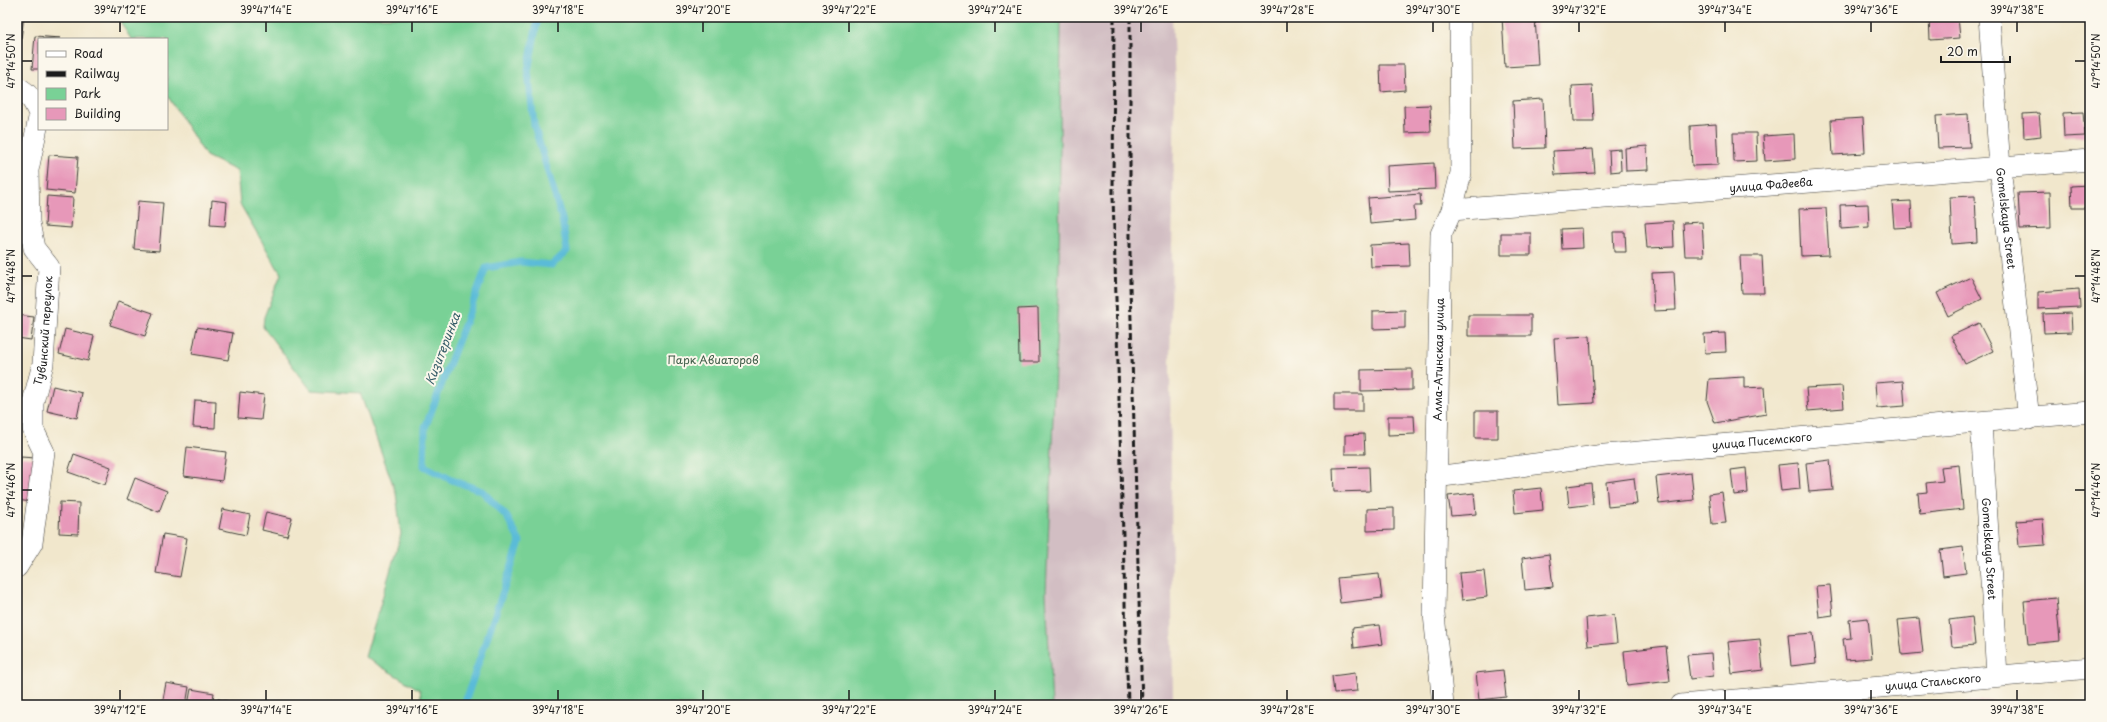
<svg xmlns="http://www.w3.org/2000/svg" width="2107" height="722" font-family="'Playpen Sans',sans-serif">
<rect width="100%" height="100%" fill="#fbf7ec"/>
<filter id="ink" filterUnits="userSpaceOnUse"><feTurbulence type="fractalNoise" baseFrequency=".025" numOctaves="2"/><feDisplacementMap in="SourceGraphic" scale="8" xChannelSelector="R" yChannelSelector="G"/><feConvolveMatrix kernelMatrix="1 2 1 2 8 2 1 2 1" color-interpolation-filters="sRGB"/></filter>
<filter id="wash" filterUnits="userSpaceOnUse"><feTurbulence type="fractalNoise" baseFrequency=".012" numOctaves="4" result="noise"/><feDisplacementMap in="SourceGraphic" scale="16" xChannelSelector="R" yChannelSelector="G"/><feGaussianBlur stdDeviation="0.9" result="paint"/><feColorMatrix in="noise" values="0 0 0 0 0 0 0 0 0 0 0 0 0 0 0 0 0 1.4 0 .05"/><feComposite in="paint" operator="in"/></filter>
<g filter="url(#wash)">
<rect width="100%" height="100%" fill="#f1e7cc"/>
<!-- industrial -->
<path fill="#d2bec3" d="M1023,17H1172L1175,85L1170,365L1173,705H1052L1033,348Z"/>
<!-- green -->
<path fill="#79d196" stroke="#4a7659" d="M123,17H1061L1059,269L1046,593L1052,705H422L420,690L365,657L401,534L396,493L360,393L311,390L263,327L264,317L281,274L240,204L237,171L206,156L167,95V39H131L121,23Z"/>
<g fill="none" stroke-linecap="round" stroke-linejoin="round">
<!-- stream -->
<path stroke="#5abbd8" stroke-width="7" d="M464,705L520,542L507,517L482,491L452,480L424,466L425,428L486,268L521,262L552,265L567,251L562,219L534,125L528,71L538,17"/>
</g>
<g id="blocks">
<!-- building -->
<path fill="#e798b9" d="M17,17H24L18,61H17Z
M1502,17H1535L1538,65L1505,67Z
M1929,17H1958L1960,38L1930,40Z
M2049,17H2076V19L2050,21Z
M35,36L60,38L39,39V69H32Z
M2087,43H2090V67H2089Z
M1380,65H1404L1405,90L1381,92Z
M1592,85L1594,121H1574L1572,86Z
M1543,99L1545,148L1515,149L1513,101Z
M1430,105L1431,132L1405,133L1404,106Z
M2083,112L2085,136L2064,137L2063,113Z
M2039,113L2041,136L2024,138L2023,114Z
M1968,114L1970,147L1938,148L1936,116Z
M1863,118L1865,153L1833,155L1831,120Z
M1716,124L1718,165L1692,166L1690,126Z
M1733,133H1756L1757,161L1734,162Z
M1794,134L1795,159L1765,161L1763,136Z
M1647,146L1648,170L1626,171L1625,148Z
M1593,149L1595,173L1555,175L1553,151Z
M1620,149L1621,171L1610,172L1609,150Z
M49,155L78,157L75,193L46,190Z
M1434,163L1435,189L1388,191L1387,166Z
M2088,185L2089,208H2072L2071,186Z
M2050,192L2051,228L2020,229L2018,193Z
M1420,194L1421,206H1414L1415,220L1370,224L1368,198Z
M47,196L73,198L71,228L45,226Z
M1975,196L1977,242L1952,244L1950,197Z
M212,200L227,202L225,226L210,225Z
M138,201L163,203L159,251L134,249Z
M1911,201L1912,227L1894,228L1892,202Z
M1868,204L1869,227L1841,229L1840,205Z
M1826,208L1829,255L1801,256L1799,209Z
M1673,221L1674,247L1647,248L1645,223Z
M1702,222L1704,256H1685L1683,223Z
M1582,228L1583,248L1562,249L1561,229Z
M1613,232H1625L1626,252H1614Z
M1501,233H1531V255H1501Z
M1409,243L1410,266L1371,267L1370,245Z
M1740,256H1762L1764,293H1742Z
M1674,272L1676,310L1654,311L1652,273Z
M1971,277L1982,299L1948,316L1937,293Z
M2079,289L2080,307L2038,309V292Z
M118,301L153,313L145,336L110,325Z
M1038,308L1039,362H1019L1018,309Z
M1405,310V328L1373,329V311Z
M2071,313L2072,332L2044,333L2043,314Z
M17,315L34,317L31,340L17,338Z
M1468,315H1531V336H1468Z
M1979,323L1993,351L1965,364L1951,336Z
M197,327L233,333L228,360L192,354Z
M65,329L94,336L88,361L59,354Z
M1725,333L1726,352L1705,353L1704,334Z
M1590,336L1594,403L1558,405L1554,338Z
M1412,369V390L1361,391V370Z
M1744,377V388L1764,387L1766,414L1715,423L1707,401L1709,379Z
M1903,381L1905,406L1877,408L1875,383Z
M53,386L82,393L77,418L47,411Z
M1842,386L1844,408L1808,411L1806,388Z
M240,392L264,395L261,420L238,418Z
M1334,394H1363V411H1334Z
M195,400L216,401L215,428L193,427Z
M1475,411H1498V438H1475Z
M1388,416H1414L1415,434L1388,435Z
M1364,434L1365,454H1345V435Z
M187,447L226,452L222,481L184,476Z
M74,454L111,467L105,485L68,472Z
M21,457L35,458L31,502L17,500Z
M1830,460L1833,490L1809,492L1806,463Z
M1798,463L1800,489L1781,491L1778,465Z
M1959,465L1963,509L1920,514L1918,493L1927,492L1926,483L1943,481L1941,467Z
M1369,467L1370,491L1334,492L1333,468Z
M1746,468L1748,493L1734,495L1731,470Z
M1691,473L1694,500L1659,504L1656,477Z
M135,478L167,491L159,512L127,499Z
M1634,478L1637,504L1608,507L1606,482Z
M1591,483L1593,504L1569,507L1567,486Z
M1541,488L1543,510L1515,513L1513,491Z
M1722,492L1726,523L1712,524L1709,494Z
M1474,493L1476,514L1451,516L1448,496Z
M60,502L79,503L78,534L59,533Z
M1394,508V530L1367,531V509Z
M223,509L250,515L246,535L219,529Z
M266,512L292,518L287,536L262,530Z
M2043,519L2045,545L2019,547L2017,521Z
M163,534L187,538L180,577L156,573Z
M1963,547L1966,573L1943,576L1940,550Z
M1549,554L1553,587L1525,590L1522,558Z
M1484,571L1487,597L1462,600L1459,573Z
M1379,574L1382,598L1340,603L1337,578Z
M1830,585L1833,615L1819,617L1816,586Z
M2056,598L2060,641L2028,644L2024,601Z
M1614,615L1617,643L1588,646L1586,618Z
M1972,617L1975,645L1952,647L1949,620Z
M1868,618L1872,658L1846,660L1843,639L1851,638L1849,620Z
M1919,618L1923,653L1902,655L1898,620Z
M1380,625L1383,644L1354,648L1352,628Z
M1813,633L1816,663L1791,666L1788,635Z
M1760,639L1763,670L1732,674L1728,642Z
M1666,646L1670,681L1627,686L1624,651Z
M1711,653L1713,676L1690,679L1687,655Z
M1503,670L1506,697L1479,700L1476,673Z
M1355,673L1357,691L1334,693L1332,676Z
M166,683L189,687L186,705H162Z
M191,689L214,693L212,705H188Z
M218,699L235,703V705H217Z
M1993,700L1994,705H1955V703Z"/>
</g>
</g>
<g filter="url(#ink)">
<use href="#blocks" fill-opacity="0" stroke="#3c3a36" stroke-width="1"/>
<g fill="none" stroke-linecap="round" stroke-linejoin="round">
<!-- street casing -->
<g stroke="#3c3a36" stroke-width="22">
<g id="street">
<path id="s1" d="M1989,17L2000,167L2029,419"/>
<path d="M17,87C29,93 34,102 39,114"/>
<path id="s2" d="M1452,210L2090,160"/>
<path id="s3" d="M1981,423L1997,675"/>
<path id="s4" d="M1435,477L1605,455L2090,412"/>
<path id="s5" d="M17,567L32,543L44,452L33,429V402L43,364L49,267L34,248L29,222L28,170L39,118"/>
<path id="s6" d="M1443,705L1434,614L1441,234L1452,210L1461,173L1460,17"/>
<path id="s7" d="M1681,705L2090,668"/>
</g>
</g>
<!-- street -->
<use href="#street" stroke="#fff" stroke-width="21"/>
<!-- rail -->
<path stroke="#1c1c1c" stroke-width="3" stroke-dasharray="6 3" stroke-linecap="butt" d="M1114,17L1113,196L1128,705
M1130,17V286L1142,705"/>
</g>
</g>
<!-- ticks -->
<path fill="none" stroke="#1c1c1c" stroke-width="1.5" d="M120,22V32M266,22V32M412,22V32M558,22V32M703,22V32M849,22V32M995,22V32M1141,22V32M1287,22V32M1433,22V32M1579,22V32M1725,22V32M1871,22V32M2017,22V32M22,61H32M2075,61H2085M22,276H32M2075,276H2085M22,490H32M2075,490H2085M120,690V700M266,690V700M412,690V700M558,690V700M703,690V700M849,690V700M995,690V700M1141,690V700M1287,690V700M1433,690V700M1579,690V700M1725,690V700M1871,690V700M2017,690V700"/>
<g text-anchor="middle" stroke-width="4" stroke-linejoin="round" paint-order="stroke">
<!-- street labels -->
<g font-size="11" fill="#1c1c1c" stroke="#fbf7ec">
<text dy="4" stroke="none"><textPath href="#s2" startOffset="320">улица Фадеева</textPath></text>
<text dy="4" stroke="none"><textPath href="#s1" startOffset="202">Gomelskaya Street</textPath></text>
<text dy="4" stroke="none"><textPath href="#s5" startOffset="245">Тувинский переулок</textPath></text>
<text dy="4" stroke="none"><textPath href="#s6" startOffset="346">Алма-Атинская улица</textPath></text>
<text dy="4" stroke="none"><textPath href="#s4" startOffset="329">улица Писемского</textPath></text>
<text dy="4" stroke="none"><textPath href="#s3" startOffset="126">Gomelskaya Street</textPath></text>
<text dy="4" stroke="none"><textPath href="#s7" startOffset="253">улица Стальского</textPath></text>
</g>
<!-- park labels -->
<g font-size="11" fill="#3d5b47" stroke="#fbf7ec">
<text x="713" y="364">Парк Авиаторов</text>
</g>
<!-- water labels -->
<g font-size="12" font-style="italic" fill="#355c67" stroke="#fbf7ec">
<text transform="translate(443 349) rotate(-69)" y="4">Кизитеринка</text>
</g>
</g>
<!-- margin -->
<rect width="2107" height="722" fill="none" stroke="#fbf7ec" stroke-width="44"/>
<!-- legend -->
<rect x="38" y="38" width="130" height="92" fill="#fbf7ec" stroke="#a29f99"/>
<rect x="46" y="51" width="20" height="6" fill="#ffffff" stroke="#a29f99"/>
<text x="74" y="58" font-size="12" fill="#1c1c1c">Road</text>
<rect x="46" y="71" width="20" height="6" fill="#1c1c1c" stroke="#a29f99"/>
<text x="74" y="78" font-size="12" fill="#1c1c1c">Railway</text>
<rect x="46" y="88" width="20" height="12" fill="#79d196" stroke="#a29f99"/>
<text x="74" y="98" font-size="12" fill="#1c1c1c">Park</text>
<rect x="46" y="108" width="20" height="12" fill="#e798b9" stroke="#a29f99"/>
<text x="74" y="118" font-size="12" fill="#1c1c1c">Building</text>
<!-- scale -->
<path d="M1941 56v6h69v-6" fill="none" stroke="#1c1c1c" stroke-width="2"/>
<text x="1947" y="56" font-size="12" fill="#1c1c1c" stroke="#fbf7ec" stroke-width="3" paint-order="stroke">20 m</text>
<rect x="22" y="22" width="2063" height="678" fill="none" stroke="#1c1c1c" stroke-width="1.5"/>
<g font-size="10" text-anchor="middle" fill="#1c1c1c">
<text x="120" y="14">39°47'12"E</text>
<text x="266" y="14">39°47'14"E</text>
<text x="412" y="14">39°47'16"E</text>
<text x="558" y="14">39°47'18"E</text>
<text x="703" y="14">39°47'20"E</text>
<text x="849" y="14">39°47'22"E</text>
<text x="995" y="14">39°47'24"E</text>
<text x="1141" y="14">39°47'26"E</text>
<text x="1287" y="14">39°47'28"E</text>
<text x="1433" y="14">39°47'30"E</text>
<text x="1579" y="14">39°47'32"E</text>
<text x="1725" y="14">39°47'34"E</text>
<text x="1871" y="14">39°47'36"E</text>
<text x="2017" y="14">39°47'38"E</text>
<text transform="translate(11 61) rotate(-90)" y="4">47°14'50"N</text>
<text transform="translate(2096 61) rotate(-90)" y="4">47°14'50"N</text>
<text transform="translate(11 276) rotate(-90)" y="4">47°14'48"N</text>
<text transform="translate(2096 276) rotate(-90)" y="4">47°14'48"N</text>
<text transform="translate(11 490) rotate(-90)" y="4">47°14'46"N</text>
<text transform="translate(2096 490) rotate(-90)" y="4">47°14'46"N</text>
<text x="120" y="714">39°47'12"E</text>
<text x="266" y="714">39°47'14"E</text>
<text x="412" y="714">39°47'16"E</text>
<text x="558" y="714">39°47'18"E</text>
<text x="703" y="714">39°47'20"E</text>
<text x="849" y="714">39°47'22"E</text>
<text x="995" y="714">39°47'24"E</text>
<text x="1141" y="714">39°47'26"E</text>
<text x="1287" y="714">39°47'28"E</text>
<text x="1433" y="714">39°47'30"E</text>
<text x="1579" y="714">39°47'32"E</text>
<text x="1725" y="714">39°47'34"E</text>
<text x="1871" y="714">39°47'36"E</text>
<text x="2017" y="714">39°47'38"E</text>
</g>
</svg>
